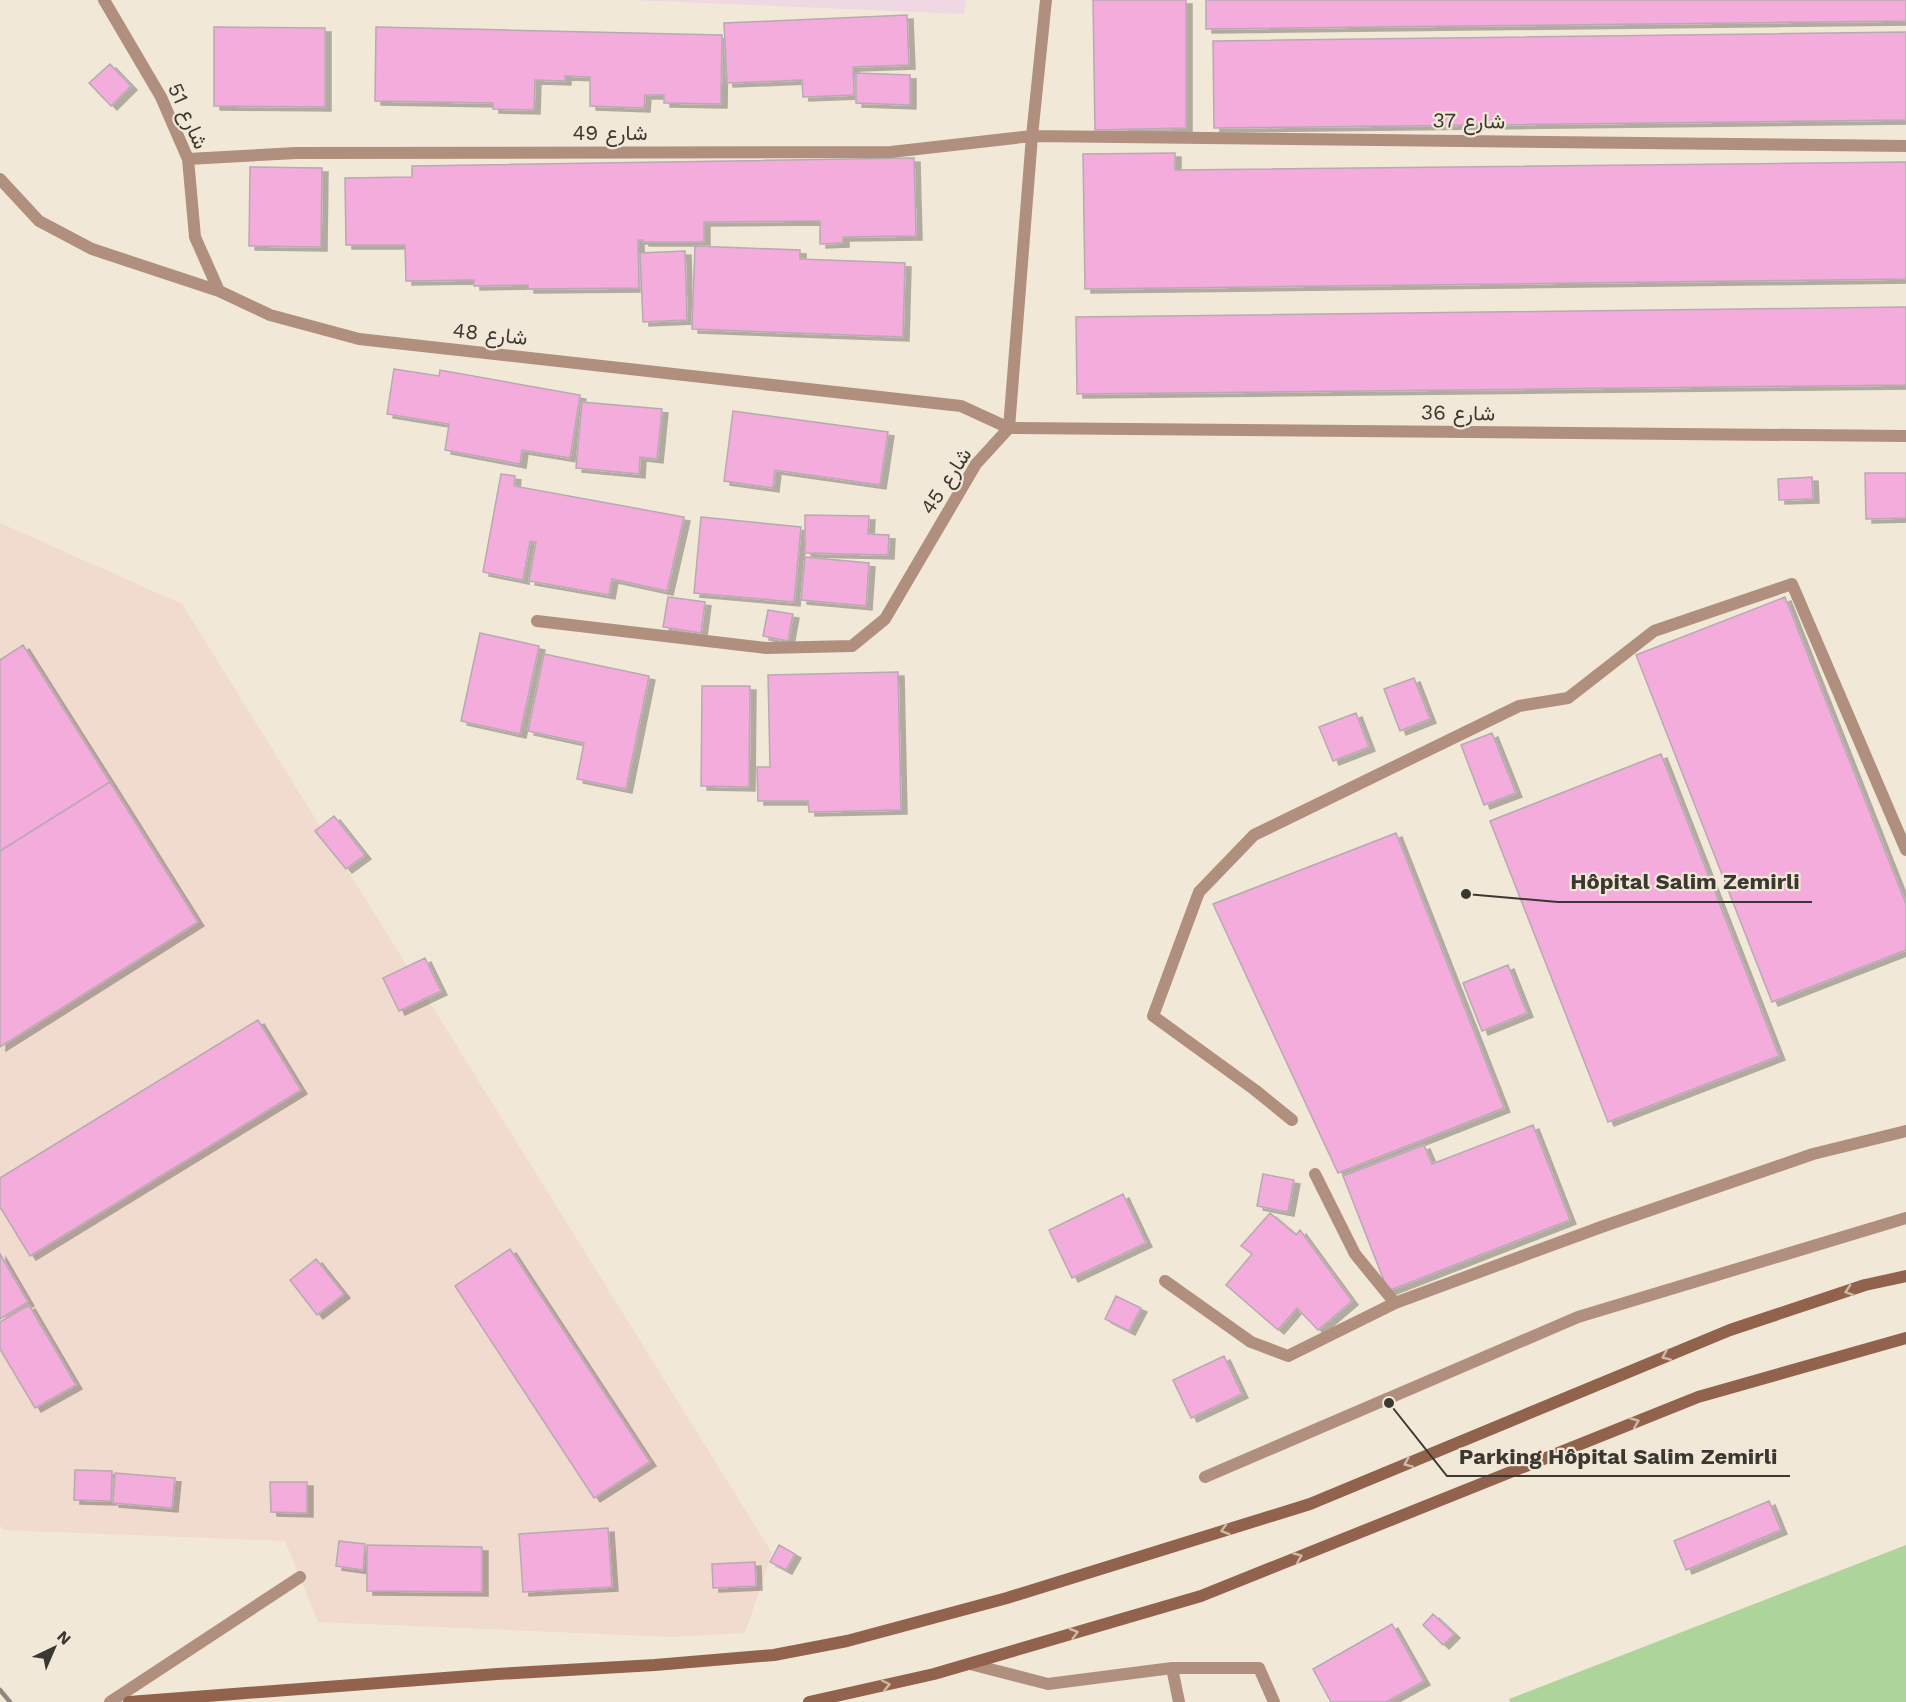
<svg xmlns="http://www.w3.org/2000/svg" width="1906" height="1702" font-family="'Work Sans',Vazirmatn,sans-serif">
<defs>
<filter id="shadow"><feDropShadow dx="6" dy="4" stdDeviation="0" flood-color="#0004"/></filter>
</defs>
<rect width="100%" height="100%" fill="#f2e8d8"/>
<!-- industrial -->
<path fill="#f1dace" d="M0,523L182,604L772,1553L745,1633L673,1637L318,1622L285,1541L3,1530L0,1525Z"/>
<!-- education -->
<path fill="#efd8e4" d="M632,0H966L964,14Z"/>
<!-- green -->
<path fill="#add49b" d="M1906,1545V1702H1510L1509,1699Z"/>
<!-- building -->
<path fill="#f3acdc" stroke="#b9a9b3" stroke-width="1.5" filter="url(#shadow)" d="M1093,0H1186V128L1095,130Z
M1206,0H1906V21L1206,29Z
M907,15L909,65L853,67L854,95L803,97L802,80L727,83L724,23Z
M214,27L325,28V107L214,106Z
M376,27L722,35L721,104L664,103V95H645L644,108L590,106V77L565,76V81L535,80L534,110L493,109V103L375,101Z
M1906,32V120L1214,128L1213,41Z
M110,64L131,86L111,106L89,83Z
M856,73L910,75V105L856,103Z
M1175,153V170L1906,162V279L1085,289L1083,154Z
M914,158L916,236L843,237V243L820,244V221L704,222V242H643V240H638L639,288L528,289V285L474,286V280L406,281L405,245H346L345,178L412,177V166Z
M250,167L322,168L321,247L249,246Z
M695,246L800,250V259L905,263L903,337L692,329Z
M685,251L687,320L643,322L640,253Z
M1906,307V385L1077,394L1076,317Z
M394,369L439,376L440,370L580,395L570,458L522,450L520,464L445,450L449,424L387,414Z
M582,402L662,409L657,459L640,457L639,474L576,468Z
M733,411L888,432L880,485L775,470L773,488L724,481Z
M1865,473H1906V518L1866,519Z
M501,474L515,476L514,486L684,517L667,591L612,579L609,595L529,581L536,542L530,541L523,580L483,572Z
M1812,477L1813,499L1779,500L1778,479Z
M805,515L869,516L868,534L889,535L888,555L805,553Z
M701,517L801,527L794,602L694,593Z
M805,557L869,563L866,606L801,600Z
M668,597L705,602L701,633L663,627Z
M1785,597L1906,904V950L1772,1002L1636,655Z
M768,610L793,614L788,641L763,636Z
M480,633L539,646L520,734L461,721Z
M23,645L110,782L0,851V660Z
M544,654L649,676L626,789L577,779L584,743L528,731Z
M898,672L901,810L809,812L808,801H758L757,767H770L768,675Z
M1414,678L1430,719L1400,731L1384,689Z
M702,686H750L749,787L701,786Z
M1356,713L1369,747L1333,761L1319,727Z
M1492,733L1516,793L1484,805L1461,745Z
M1661,754L1779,1056L1608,1122L1490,821Z
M110,782L198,922L0,1047V851Z
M334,816L365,855L346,869L315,831Z
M1396,833L1504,1108L1338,1173L1213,904Z
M425,958L441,991L399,1011L383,978Z
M1508,965L1527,1013L1482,1031L1463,983Z
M258,1020L301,1090L30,1256L0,1207V1178Z
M1533,1125L1570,1220L1388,1291L1343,1176L1424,1145L1432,1164Z
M1263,1174L1294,1180L1288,1212L1257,1206Z
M1123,1194L1146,1243L1072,1278L1049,1230Z
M1270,1213L1296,1235L1300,1230L1352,1301L1318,1330L1297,1308L1278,1330L1226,1285L1252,1254L1241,1246Z
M510,1249L650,1462L594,1498L455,1286Z
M0,1254L28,1302L0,1319Z
M316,1259L344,1294L317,1315L290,1280Z
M1116,1296L1141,1308L1129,1331L1105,1319Z
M29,1305L76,1385L35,1408L0,1349V1322Z
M1224,1356L1242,1394L1191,1418L1173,1380Z
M75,1470L112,1471L111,1501L74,1500Z
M115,1473L175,1478L172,1508L113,1503Z
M270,1482H307V1513L271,1512Z
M1769,1501L1781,1530L1686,1570L1674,1541Z
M608,1528L612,1587L523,1592L519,1534Z
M339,1541L365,1544L363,1570L336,1566Z
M367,1545L482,1547V1592L367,1591Z
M779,1545L795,1554L786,1570L770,1562Z
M755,1562L756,1586L713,1588L712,1564Z
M1433,1614L1454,1634L1443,1645L1423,1625Z
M1392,1624L1424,1681L1386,1702H1331L1313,1669Z"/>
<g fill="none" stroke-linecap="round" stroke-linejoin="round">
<!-- lane -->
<path stroke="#b08f7f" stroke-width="12" d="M1292,1120L1255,1090L1153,1016L1199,892L1254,835L1519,706L1568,698L1654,631L1792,584L1906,850
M1315,1174L1355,1254L1395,1303
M1165,1281L1251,1342L1288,1356L1395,1303L1604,1226L1813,1154L1906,1131
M1205,1477L1578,1317L1906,1218
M110,1702L300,1577"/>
<!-- street -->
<path stroke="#b08f7f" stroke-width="12" d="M104,0L161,97L188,159L195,237L219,291
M188,159L296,153L891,152L1032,136L1906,146
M0,179L39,221L92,249L219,291L270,315L359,339L961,406L1009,428L1906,436
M537,621L766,648L852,646L885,619L976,464L1009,428L1032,136L1046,0
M970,1664L1048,1684L1172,1668H1259L1274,1702
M1172,1668L1179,1702"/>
<!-- secondary -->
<path stroke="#92634c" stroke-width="12" d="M129,1702L497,1674L655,1665L774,1655L847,1641L1007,1598L1310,1504L1730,1330L1865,1285L1906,1276
M809,1702L934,1674L1201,1596L1698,1397L1906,1338"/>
<!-- rail -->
<path stroke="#8f887e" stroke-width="4.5" d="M0,1690L10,1702"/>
</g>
<!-- one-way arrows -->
<defs><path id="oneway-chevron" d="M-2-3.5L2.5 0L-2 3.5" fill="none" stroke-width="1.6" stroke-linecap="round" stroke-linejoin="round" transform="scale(1.5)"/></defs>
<g stroke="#d0b9a7">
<use href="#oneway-chevron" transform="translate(1849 1291) rotate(162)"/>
<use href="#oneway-chevron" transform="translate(1666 1356) rotate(157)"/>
<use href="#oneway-chevron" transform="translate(1635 1422) rotate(-22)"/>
<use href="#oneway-chevron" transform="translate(1408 1463) rotate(157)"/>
<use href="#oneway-chevron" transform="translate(1225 1530) rotate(163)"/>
<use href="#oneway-chevron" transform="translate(1298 1557) rotate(-22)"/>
<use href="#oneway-chevron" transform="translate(1074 1633) rotate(-16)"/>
<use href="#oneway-chevron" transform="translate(886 1685) rotate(-12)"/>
</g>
<g text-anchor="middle" stroke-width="4.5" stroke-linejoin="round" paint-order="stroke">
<!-- street labels -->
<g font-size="21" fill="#3b3731" stroke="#f2e8d8">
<text transform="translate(188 116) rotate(66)" y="7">شارع 51</text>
<text transform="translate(1469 121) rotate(1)" y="7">شارع 37</text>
<text x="610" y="140">شارع 49</text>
<text transform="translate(490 334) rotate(6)" y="7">شارع 48</text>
<text transform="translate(1458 413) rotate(1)" y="7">شارع 36</text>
<text transform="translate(946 481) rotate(-57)" y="7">شارع 45</text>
</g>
</g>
<!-- callouts -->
<path fill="none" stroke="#3b3731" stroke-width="2" d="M1466 894L1558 902H1812M1389 1403L1447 1476H1790"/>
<g fill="#3b3731" stroke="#f2e8d8" stroke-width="2">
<circle cx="1466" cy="894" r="6"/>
<circle cx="1389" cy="1403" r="6"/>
</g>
<g font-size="22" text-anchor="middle" font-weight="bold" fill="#3b3731" stroke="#f2e8d8" stroke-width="4.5" stroke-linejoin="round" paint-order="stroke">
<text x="1685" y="889">Hôpital Salim Zemirli</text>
<text x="1618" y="1464">Parking Hôpital Salim Zemirli</text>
</g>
<!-- north arrow -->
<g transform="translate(54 1648) rotate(44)" stroke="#f2e8d8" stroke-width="4.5" paint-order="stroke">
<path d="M0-4.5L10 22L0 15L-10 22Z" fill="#3b3731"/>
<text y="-9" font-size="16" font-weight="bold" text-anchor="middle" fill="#3b3731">N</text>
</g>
</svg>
